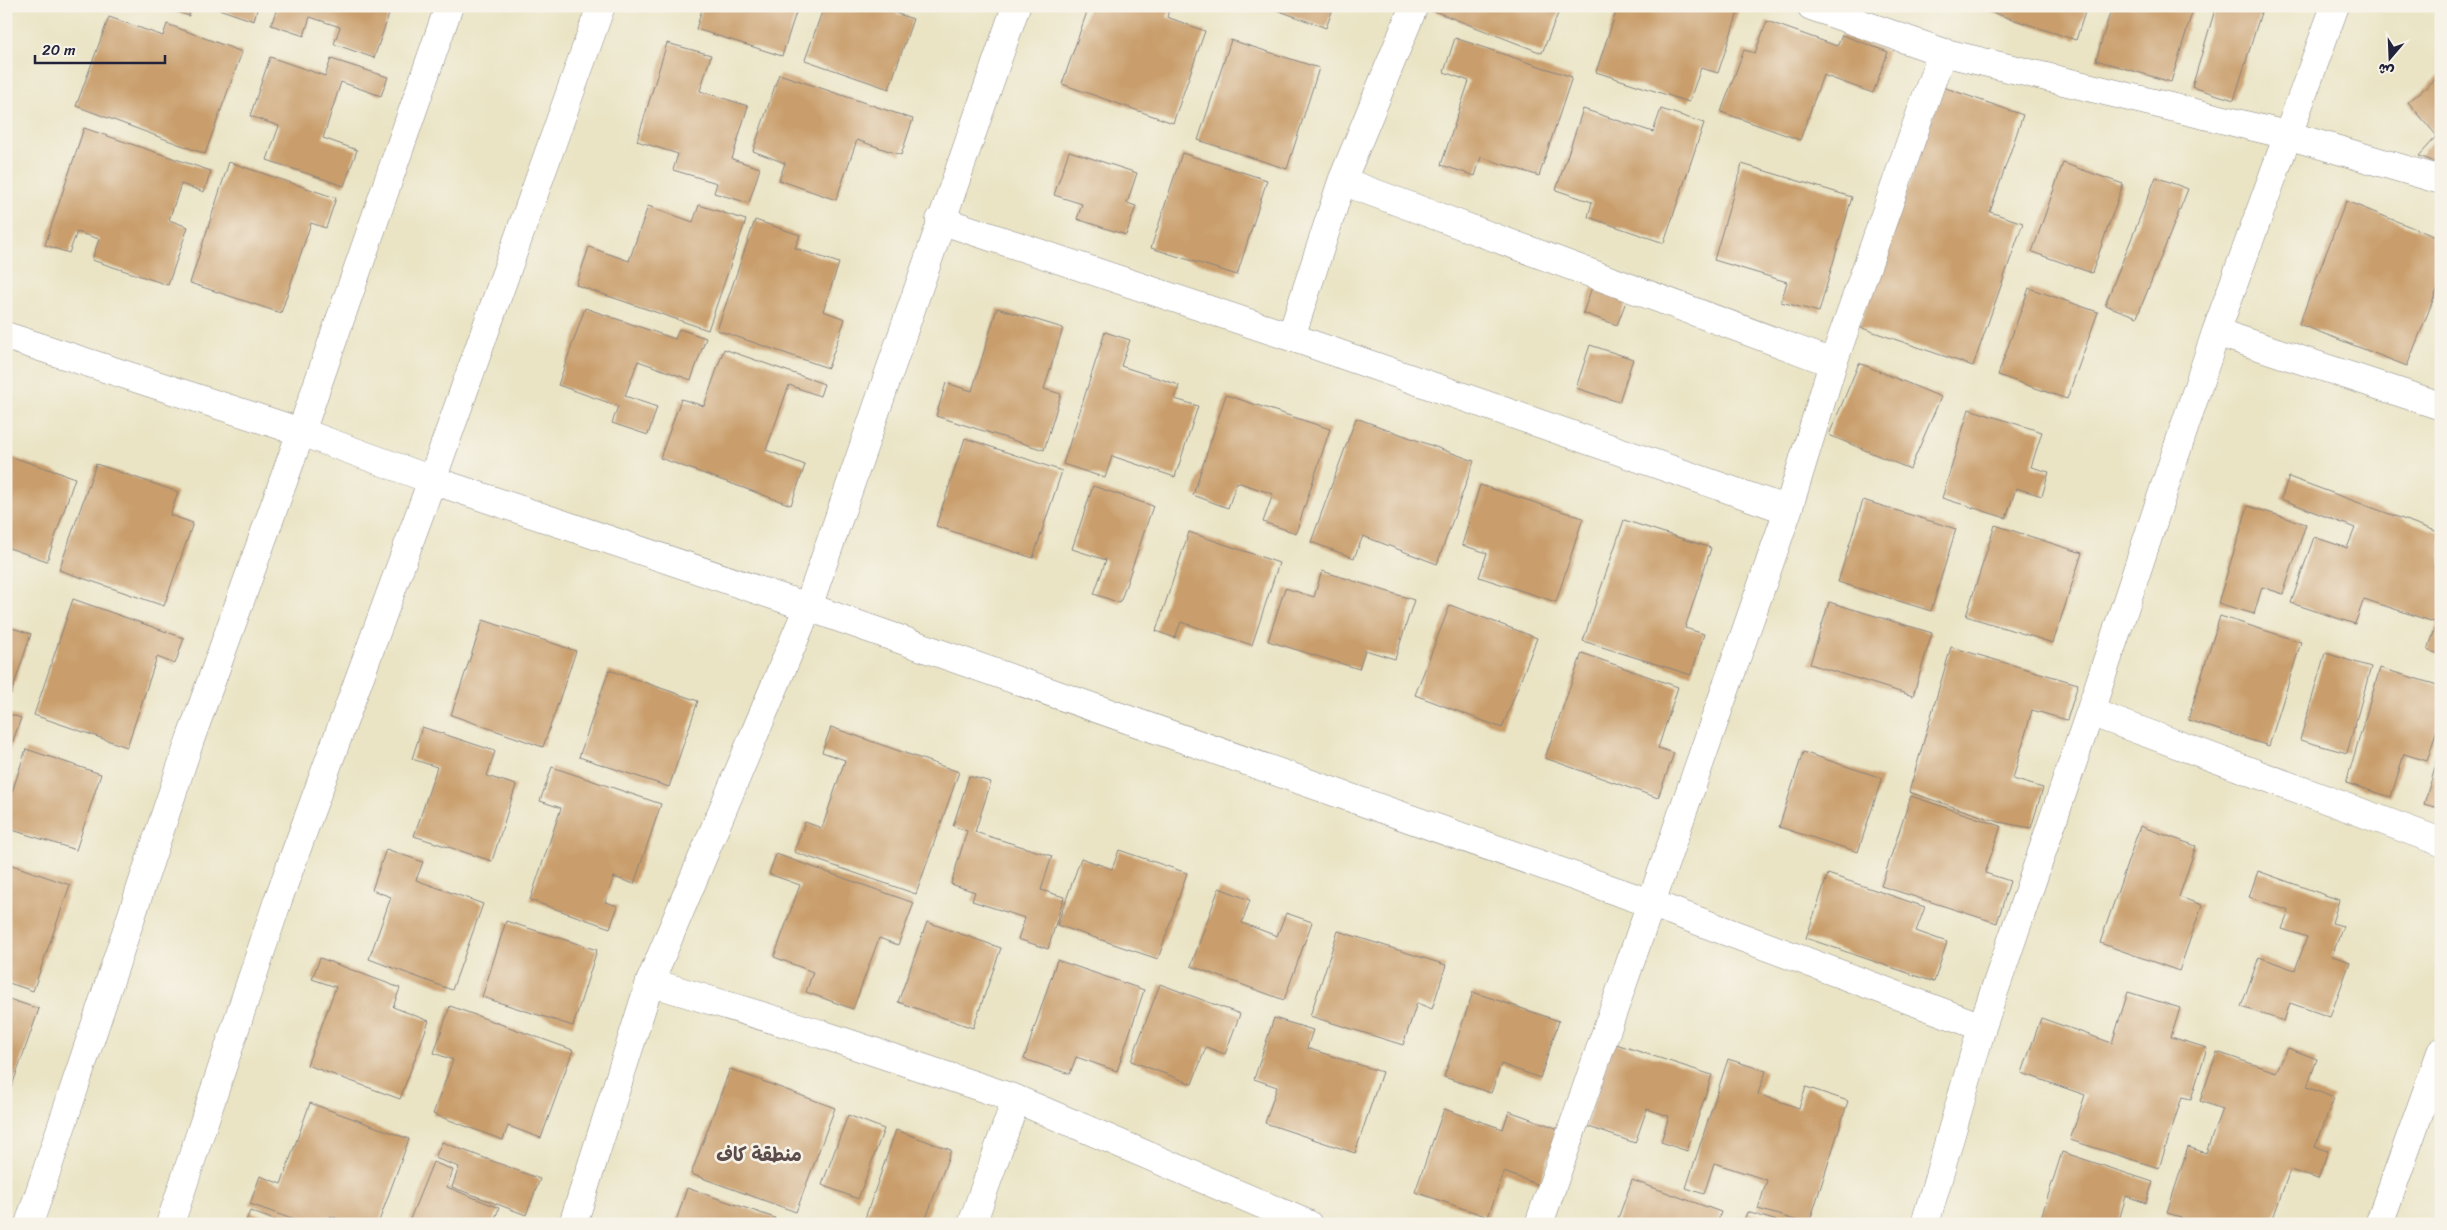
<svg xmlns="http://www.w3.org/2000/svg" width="2447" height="1230" font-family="Sriracha,'Playpen Sans Arabic',sans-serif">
<rect width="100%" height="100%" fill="#f7f3e8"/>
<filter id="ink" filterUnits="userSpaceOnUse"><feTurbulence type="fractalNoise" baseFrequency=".02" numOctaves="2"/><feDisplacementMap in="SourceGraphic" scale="10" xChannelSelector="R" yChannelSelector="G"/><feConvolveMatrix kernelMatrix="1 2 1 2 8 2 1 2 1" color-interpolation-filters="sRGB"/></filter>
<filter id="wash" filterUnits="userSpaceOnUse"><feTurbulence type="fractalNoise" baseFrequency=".0096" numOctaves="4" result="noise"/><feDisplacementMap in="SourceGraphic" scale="20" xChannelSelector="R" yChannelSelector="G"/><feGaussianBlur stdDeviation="1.12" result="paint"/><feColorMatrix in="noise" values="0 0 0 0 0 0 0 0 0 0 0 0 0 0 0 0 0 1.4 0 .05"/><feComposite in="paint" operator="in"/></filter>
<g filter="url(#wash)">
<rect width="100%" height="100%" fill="#eae4c5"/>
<g id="blocks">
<!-- building -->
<path fill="#c99e6c" d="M160,6H192L189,16Z
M210,6H258L254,21Z
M278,6H392L374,58L334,44L340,27L310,17L304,36L271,25Z
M703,6H798L782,56L696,29Z
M824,6H875L913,19L889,89L805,60Z
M1089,6H1170L1167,17L1205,31L1173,123L1062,84Z
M1266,6H1334L1326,28Z
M1426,6H1561L1542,53L1426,8Z
M1618,6H1700L1713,11L1714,6H1740L1718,73L1701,68L1689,102L1596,72Z
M1972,6H2087L2076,40Z
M2112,6H2194L2171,82L2096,60Z
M2216,6H2263L2234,100L2192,87Z
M109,17L163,36L167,24L242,52L205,154L76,106Z
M1767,21L1837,46L1842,35L1888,52L1873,93L1823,75L1800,140L1721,112L1744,50L1755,53Z
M1455,38L1572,77L1539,176L1481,157L1475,176L1441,165L1469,81L1444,72Z
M1231,40L1319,68L1287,169L1198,140Z
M667,43L711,55L700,91L748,106L732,159L760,168L749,203L714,193L717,183L673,170L678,154L637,141Z
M270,57L325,76L331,59L388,77L381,96L341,82L323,138L357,150L344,186L267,160L279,126L250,116Z
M779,74L913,119L901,155L857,140L836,200L779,180L785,163L753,151Z
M2441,75V164L2419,156L2437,136L2408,102Z
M1943,87L2023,115L1990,212L2023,223L1973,366L1859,327Z
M1583,109L1653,132L1661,109L1704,123L1664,243L1588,217L1592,202L1556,190Z
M84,128L211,171L204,192L181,184L169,220L188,227L168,285L92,260L99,239L77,232L69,253L45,245Z
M1069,151L1137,173L1127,203L1136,206L1126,235L1077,219L1082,204L1054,195Z
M1182,153L1267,180L1237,275L1151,248Z
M229,162L336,198L326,228L311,223L281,313L190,283Z
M2063,163L2123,184L2092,273L2032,252Z
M1742,164L1852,197L1819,312L1781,302L1787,282L1714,260Z
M2156,177L2188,189L2137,317L2105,305Z
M2346,201L2441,239V280L2407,366L2299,324Z
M699,205L746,220L708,330L576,285L589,247L629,261L648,206L693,222Z
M755,220L800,235L795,248L839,263L823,311L845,319L828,368L717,330Z
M1592,287L1627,299L1617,325L1583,313Z
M2029,288L2098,312L2067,399L1998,375Z
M585,308L675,339L679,329L706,338L691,380L638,361L625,396L657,407L648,435L612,423L618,406L558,385Z
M997,308L1063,328L1044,389L1061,394L1044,450L936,416L946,383L972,391Z
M1105,332L1130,340L1121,366L1179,385L1175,399L1198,406L1175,477L1112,456L1105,478L1063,464Z
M1590,345L1633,359L1619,402L1576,388Z
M724,349L824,384L820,396L789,385L766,450L805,465L791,505L660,458L681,399L704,406Z
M1859,363L1941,397L1910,469L1829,435Z
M1226,395L1330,429L1296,533L1263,522L1273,494L1237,482L1228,508L1193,495Z
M1969,409L2042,432L2031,467L2049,472L2042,496L2016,488L2006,518L1942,498Z
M1356,418L1474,461L1437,564L1363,536L1354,558L1311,542Z
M965,438L1062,471L1033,558L936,526Z
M6,455L75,478L47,561L6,547Z
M96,464L178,492L170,515L193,523L164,606L59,570Z
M2289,477L2441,533V655L2428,650L2437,623L2364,599L2355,624L2291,603L2314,537L2347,548L2355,528L2281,499Z
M1480,485L1583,518L1556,602L1479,577L1487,553L1462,545Z
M1093,486L1153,506L1120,603L1094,594L1106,560L1072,549Z
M1863,500L1956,529L1931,611L1838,582Z
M2248,506L2306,524L2283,594L2262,587L2254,614L2218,603Z
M1624,520L1711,548L1685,628L1704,634L1691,675L1583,641Z
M1995,525L2082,553L2053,643L1966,616Z
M1189,532L1279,563L1252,645L1181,622L1175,638L1156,631Z
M1322,571L1414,600L1395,659L1365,650L1359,669L1268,641L1285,588L1314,597Z
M73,599L184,638L175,664L157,657L127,747L34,715Z
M1829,602L1932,633L1913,696L1810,664Z
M1450,605L1537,638L1502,728L1415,695Z
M2220,616L2301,642L2269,746L2188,720Z
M483,620L576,651L543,747L451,715Z
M6,626L31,634L11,694L6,693Z
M1951,647L2078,684L2067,720L2032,710L2013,779L2043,788L2031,828L1999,822L1909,792Z
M1582,653L1678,687L1658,748L1674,753L1658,798L1545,758Z
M2325,653L2371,667L2347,753L2300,740Z
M2380,668L2441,686V717L2427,761L2404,754L2391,797L2346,783Z
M609,670L698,701L669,787L579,757Z
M6,713L21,718L7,758H6Z
M422,727L495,751L487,776L516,785L492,861L414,836L437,767L412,759Z
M831,727L959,772L916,894L794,852L805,822L822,828L845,760L822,752Z
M26,749L101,774L76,850L6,828V811Z
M1803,752L1882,778L1858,852L1779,827Z
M2440,752H2441V809L2424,804Z
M552,767L661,804L634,884L614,877L605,902L618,906L610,928L530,900L561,808L540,801Z
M969,776L991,782L975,832L1052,856L1041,890L1064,897L1048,949L1018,939L1025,918L972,901L975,892L951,884L967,831L953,826Z
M1911,796L2001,826L1985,873L2010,881L1997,923L1881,886Z
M2140,826L2196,846L2179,897L2202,905L2179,971L2100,943Z
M386,849L423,862L416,880L483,904L452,990L369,959L391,897L372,890Z
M1119,850L1187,873L1158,959L1057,925L1081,858L1112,869Z
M776,854L914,903L898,945L879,938L853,1009L806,992L813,972L774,957L800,885L769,874Z
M6,863L70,885L33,991L6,982Z
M2258,871L2339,900L2332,923L2343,926L2332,956L2350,962L2330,1017L2290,1003L2284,1021L2241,1007L2259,957L2295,970L2307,937L2282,929L2289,911L2249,897Z
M1828,874L1925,907L1916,931L1947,942L1934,982L1806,938Z
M1219,888L1250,900L1242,923L1277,936L1286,913L1312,922L1284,1000L1191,966Z
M506,921L597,950L573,1026L482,997Z
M927,922L1001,948L973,1028L898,1002Z
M1338,931L1446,965L1432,1009L1417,1003L1403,1045L1310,1016Z
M320,958L400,988L393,1007L429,1021L400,1099L307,1065L336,987L312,979Z
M1057,960L1144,990L1117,1071L1076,1057L1070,1074L1024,1059Z
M1160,984L1240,1014L1225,1054L1206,1047L1192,1084L1131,1061Z
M1473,992L1559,1021L1540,1078L1501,1064L1491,1093L1444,1077Z
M2128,992L2180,1008L2171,1037L2207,1048L2191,1099L2182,1097L2159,1168L2070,1140L2085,1095L2022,1073L2041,1018L2112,1043Z
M6,998L39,1009L7,1100H6Z
M450,1006L573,1050L541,1138L508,1126L503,1140L433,1114L453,1060L434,1053Z
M1274,1018L1313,1030L1307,1048L1382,1072L1355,1153L1265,1123L1277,1087L1254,1079Z
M1613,1043L1712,1075L1687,1151L1661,1142L1669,1116L1647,1109L1635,1143L1586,1126Z
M2288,1048L2317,1059L2307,1087L2334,1098L2315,1147L2328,1151L2318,1179L2290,1170L2271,1224H2179L2181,1217L2167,1213L2188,1147L2206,1153L2222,1109L2200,1101L2217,1052L2276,1072Z
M1728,1059L1766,1071L1758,1094L1799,1108L1806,1087L1848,1101L1809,1224L1758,1209L1767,1180L1714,1163L1704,1194L1686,1188Z
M730,1069L835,1108L796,1212L691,1174Z
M310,1103L409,1139L378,1224H346L347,1222L330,1216L327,1224H306L250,1204L260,1176L281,1184Z
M1444,1109L1503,1129L1509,1111L1559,1129L1539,1185L1504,1172L1488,1217L1415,1192Z
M848,1115L884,1129L858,1199L822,1185Z
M896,1130L951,1150L924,1224H863Z
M442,1142L540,1179L526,1215L452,1187L459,1167L435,1158Z
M2062,1152L2153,1182L2146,1203L2126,1196L2118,1224H2039Z
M433,1162L453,1170L447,1187L499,1208L493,1224H408Z
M1632,1180L1721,1212L1717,1224H1616Z
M687,1188L775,1218L774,1224H675Z
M250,1211L285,1224L245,1223Z
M1747,1212L1784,1223V1224H1743Z"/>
</g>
</g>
<g filter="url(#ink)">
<use href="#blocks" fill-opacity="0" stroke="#868380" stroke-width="1"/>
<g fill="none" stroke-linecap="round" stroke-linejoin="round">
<!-- minor casing -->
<g stroke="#868380" stroke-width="29">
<path id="minor" d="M1811,6L1942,52L2287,135L2441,180
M1342,181L1833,363
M940,220L1291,337L1788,510
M2216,332L2441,406
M6,336L301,432L432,480L808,607L1650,903L1982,1027
M1291,337L1342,181L1414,6
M2090,712L2441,842
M650,982L821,1034L1016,1099L1308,1224
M29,1224L190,740L301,432L449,6
M170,1224L278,900L432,480L601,6
M573,1224L650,982L808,607L1016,6
M972,1224L1016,1099
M1539,1224L1788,510L1833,363L1942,52
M1925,1224L1982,1027L2090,712L2216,332L2335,6
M2379,1224L2441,1052"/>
</g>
<!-- minor -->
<use href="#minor" stroke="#fff" stroke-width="28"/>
</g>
</g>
<g text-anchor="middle" stroke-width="5" stroke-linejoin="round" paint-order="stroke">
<!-- district labels -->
<g font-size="19" font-weight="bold" fill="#5c4d4c" stroke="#f7f3e8">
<text x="759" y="1161">منطقة كاف</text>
</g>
</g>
<!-- margin -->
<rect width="2447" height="1230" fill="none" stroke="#f7f3e8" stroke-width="25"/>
<!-- north arrow -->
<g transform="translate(2390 58) rotate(199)" stroke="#f7f3e8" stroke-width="4" paint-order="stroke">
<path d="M0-4L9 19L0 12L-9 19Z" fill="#22223b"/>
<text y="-8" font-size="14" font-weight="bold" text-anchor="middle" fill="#22223b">ش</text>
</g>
<!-- scale -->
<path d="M35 55v8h130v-8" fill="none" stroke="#22223b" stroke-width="2.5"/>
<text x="42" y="55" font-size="15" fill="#22223b" stroke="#f7f3e8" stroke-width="4" paint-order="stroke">20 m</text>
</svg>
